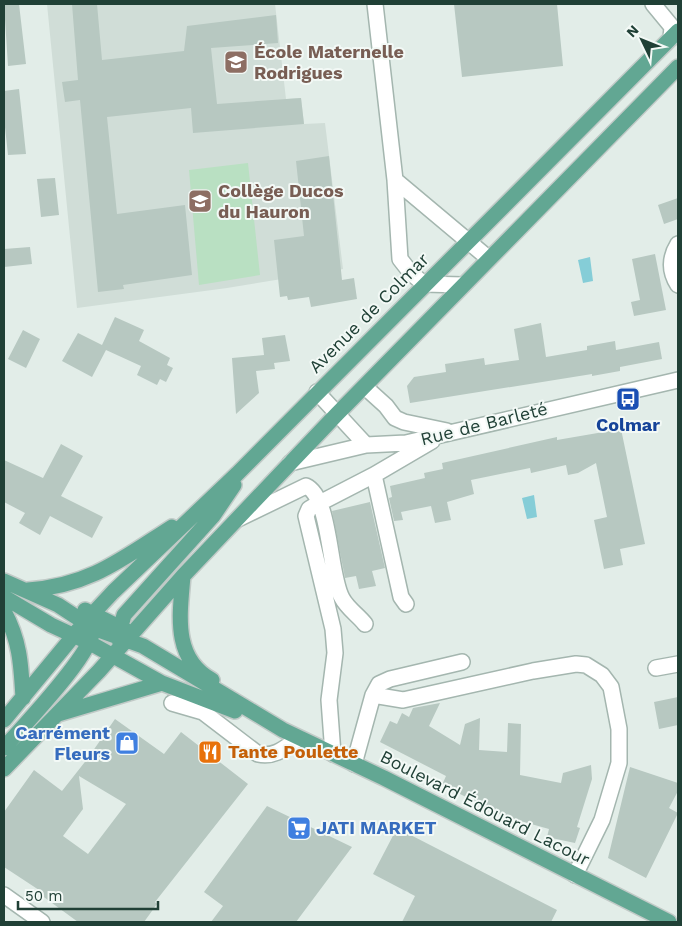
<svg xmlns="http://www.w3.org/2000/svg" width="682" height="926" font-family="'Work Sans',sans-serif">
<rect width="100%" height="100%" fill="#e2ede8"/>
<!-- built -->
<path fill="#d0ddd7" d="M47,4H275L286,99L301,98L304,124L325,123L343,269L227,288L77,308Z"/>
<!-- green -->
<path fill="#b9e0c2" d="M248,163L260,275L199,285L189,170Z"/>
<!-- water -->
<path fill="#85cdd7" d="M590,257L593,281L583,283L578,260Z
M534,495L537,517L527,519L522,498Z"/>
<!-- building -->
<path fill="#b7c8c1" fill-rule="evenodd" d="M4,4H19L26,64L8,66Z
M72,4H97L102,60L184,51L187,26L276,15L278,43L211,48L217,104L301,98L304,124L193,133L191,108L107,117L117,214L185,205L192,275L123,285L124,289L98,292L80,100L65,102L62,82L78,80Z
M454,4H557L563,66L462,77Z
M19,89L26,154L8,155L4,118V91Z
M329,156L342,280L354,278L357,299L311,307L309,297L288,300L287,296L280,297L274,240L304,236L296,161Z
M55,178L59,215L41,217L37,179Z
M678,198V219L664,224L658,205Z
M30,247L32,264L4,267V249Z
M655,254L666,310L634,316L631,302L640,300L632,259Z
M115,317L144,330L139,341L170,358L167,365L173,368L166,382L160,379L157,385L137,375L141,366L106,350L92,377L62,361L78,333L102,345Z
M541,323L546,357L587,350V346L615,341L616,350L659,342L662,359L620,367V371L592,376V374L410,403L407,386L414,377L446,372L445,364L484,358L485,365L519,360L514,329Z
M23,330L40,339L26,368L8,359Z
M285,335L290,361L274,363L275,369L256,371L259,393L236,414L232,358L264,355L262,338Z
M621,429L645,544L620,549L623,565L604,569L594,520L607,517L596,463L578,473L568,475L566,465L531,473L530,468L471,480L474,494L447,502L451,520L435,523L431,506L401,512L403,520L394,521L389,498L392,497L390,486L425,478L424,473L443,469L442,463L557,437V440Z
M61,444L83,456L61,496L103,517L92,538L50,516L40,535L19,523L25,513L4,502V460L43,478Z
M370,502L385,568L372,571L376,586L359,589L356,576L345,578L332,511Z
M678,697V725L659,729L654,702Z
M440,703L429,726L460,745L465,724L480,718L479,750L507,752L508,723L521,724L520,775L561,783L563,773L591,765L592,779L577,827L580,828L575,843L547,837L549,829L506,817L442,785L446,776L380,742L390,721L397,724L402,713L409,717L413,708Z
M115,719L164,754L181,732L248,784L155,902L157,904L144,922H78L37,892L39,890L4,867V812L34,770L62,791L88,758ZM79,776L126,804L88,854L63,836L83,809Z
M630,767L678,783V791L669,808L678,813L646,878L608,858Z
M267,806L352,847L296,922H211L223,906L204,892Z
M397,828L557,910L551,922H402L415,896L373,874Z"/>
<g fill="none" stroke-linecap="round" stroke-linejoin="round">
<!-- minor casing -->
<g stroke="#a4b6af" stroke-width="18">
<path id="minor" d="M375,4L395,180L400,259L411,273L424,284L463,285
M653,4L672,27L671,38
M395,180L488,258
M678,244C670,257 669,271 678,285
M365,387L386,406L395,418L404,422L447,431
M317,392L366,445
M290,463L366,445L406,443L678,380
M238,519L306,486C331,497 329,576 342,598C347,608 359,616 365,624
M406,604L401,597L374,475L432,441
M656,668L678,664
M373,695L403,700L533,671L576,664L586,665L602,675L611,687L619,729V763L602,820L575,875
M172,703L203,712L258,754C275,758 286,747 299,738
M333,754L329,700L335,653L333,629L306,516L309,509L314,506L374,475
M354,764L373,695L379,684L390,679L462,662
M4,895L42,922"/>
</g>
<!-- major casing -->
<g stroke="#c1cac7" stroke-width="18">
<path id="major" d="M183,576C180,614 172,658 212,680
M4,581L58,605L93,628C95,652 22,727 4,748
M28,590C89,586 122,559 172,527
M4,597L51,625L90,643L162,683L235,711
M85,610L127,631
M4,611C20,641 21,664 23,698
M78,630L93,628L143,646L283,730L384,778L669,922
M121,645L118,637L124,615L213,516L234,485
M58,714L162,683
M4,720L85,622L113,592L237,474L678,31
M4,769L99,671L183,576L337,414L678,67"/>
</g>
<!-- minor -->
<use href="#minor" stroke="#fff" stroke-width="15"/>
<!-- major -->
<use href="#major" stroke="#62a793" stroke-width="15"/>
</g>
<!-- icons -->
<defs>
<g id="school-square" transform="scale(1.25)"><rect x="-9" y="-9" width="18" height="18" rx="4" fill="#8d6e63" stroke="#f3f9f6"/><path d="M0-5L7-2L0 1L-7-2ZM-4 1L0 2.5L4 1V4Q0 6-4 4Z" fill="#fff"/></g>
<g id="bus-square" transform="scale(1.25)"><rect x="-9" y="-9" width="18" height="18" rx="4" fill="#1a4fb4" stroke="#f3f9f6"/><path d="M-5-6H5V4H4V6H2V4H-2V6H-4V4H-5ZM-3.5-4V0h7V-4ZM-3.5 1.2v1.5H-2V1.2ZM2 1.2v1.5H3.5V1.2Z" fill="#fff"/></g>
<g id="shop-square" transform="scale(1.25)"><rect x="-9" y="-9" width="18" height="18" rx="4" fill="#3f7fe0" stroke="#f3f9f6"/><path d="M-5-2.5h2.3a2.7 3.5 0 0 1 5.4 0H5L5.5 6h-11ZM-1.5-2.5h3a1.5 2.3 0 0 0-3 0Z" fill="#fff"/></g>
<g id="restaurant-square" transform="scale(1.25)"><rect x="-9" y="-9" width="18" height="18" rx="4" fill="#e8710a" stroke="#f3f9f6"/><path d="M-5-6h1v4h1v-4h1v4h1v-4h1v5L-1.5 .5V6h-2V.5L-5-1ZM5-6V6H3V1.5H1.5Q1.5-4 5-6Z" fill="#fff"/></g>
<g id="supermarket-square" transform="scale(1.25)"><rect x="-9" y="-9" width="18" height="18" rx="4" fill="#3f7fe0" stroke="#f3f9f6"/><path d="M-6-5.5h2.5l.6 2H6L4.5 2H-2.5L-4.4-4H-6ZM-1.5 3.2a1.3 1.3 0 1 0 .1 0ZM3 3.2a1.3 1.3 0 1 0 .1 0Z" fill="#fff"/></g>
</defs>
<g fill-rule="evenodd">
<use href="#school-square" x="236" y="62"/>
<use href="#school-square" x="200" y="201"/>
<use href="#bus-square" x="628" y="399"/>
<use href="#shop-square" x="127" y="743"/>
<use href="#restaurant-square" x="210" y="752"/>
<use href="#supermarket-square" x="299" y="828"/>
</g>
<g text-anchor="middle" stroke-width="4" stroke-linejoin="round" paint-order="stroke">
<!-- education labels -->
<g font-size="18" font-weight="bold" fill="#785e54" stroke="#f3f9f6" text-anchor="start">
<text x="254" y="58">École Maternelle<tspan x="254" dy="21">Rodrigues</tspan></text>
<text x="218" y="197">Collège Ducos<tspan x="218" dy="21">du Hauron</tspan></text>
</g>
<!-- street labels -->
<g font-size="18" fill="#204036" stroke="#f3f9f6">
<text transform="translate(369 313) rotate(-45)" y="6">Avenue de Colmar</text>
<text transform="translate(484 424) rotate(-14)" y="6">Rue de Barleté</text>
<text transform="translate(485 808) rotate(27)" y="6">Boulevard Édouard Lacour</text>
</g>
<!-- transit labels -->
<g font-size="18" font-weight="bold" fill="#164399" stroke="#f3f9f6">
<text x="628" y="431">Colmar</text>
</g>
<!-- shop labels -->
<g font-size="18" font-weight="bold" fill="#366cbe" stroke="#f3f9f6" text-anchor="end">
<text x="110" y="739">Carrément<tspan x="110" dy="21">Fleurs</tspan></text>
<text x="316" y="834" text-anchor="start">JATI MARKET</text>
</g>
<!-- food labels -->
<g font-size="18" font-weight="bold" fill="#c56008" stroke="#f3f9f6" text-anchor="start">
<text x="228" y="758">Tante Poulette</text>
</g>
</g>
<!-- border -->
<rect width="682" height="926" fill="none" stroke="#204036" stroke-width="10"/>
<!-- north arrow -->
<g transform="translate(642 40) rotate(313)" stroke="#f3f9f6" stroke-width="4" paint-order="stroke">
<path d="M0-4L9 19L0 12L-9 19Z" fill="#204036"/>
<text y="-8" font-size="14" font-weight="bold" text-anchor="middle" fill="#204036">N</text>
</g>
<!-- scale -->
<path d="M18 901v8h140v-8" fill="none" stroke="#204036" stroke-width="2.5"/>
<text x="25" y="901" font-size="15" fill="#204036" stroke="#f3f9f6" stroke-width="4" paint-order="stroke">50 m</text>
</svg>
